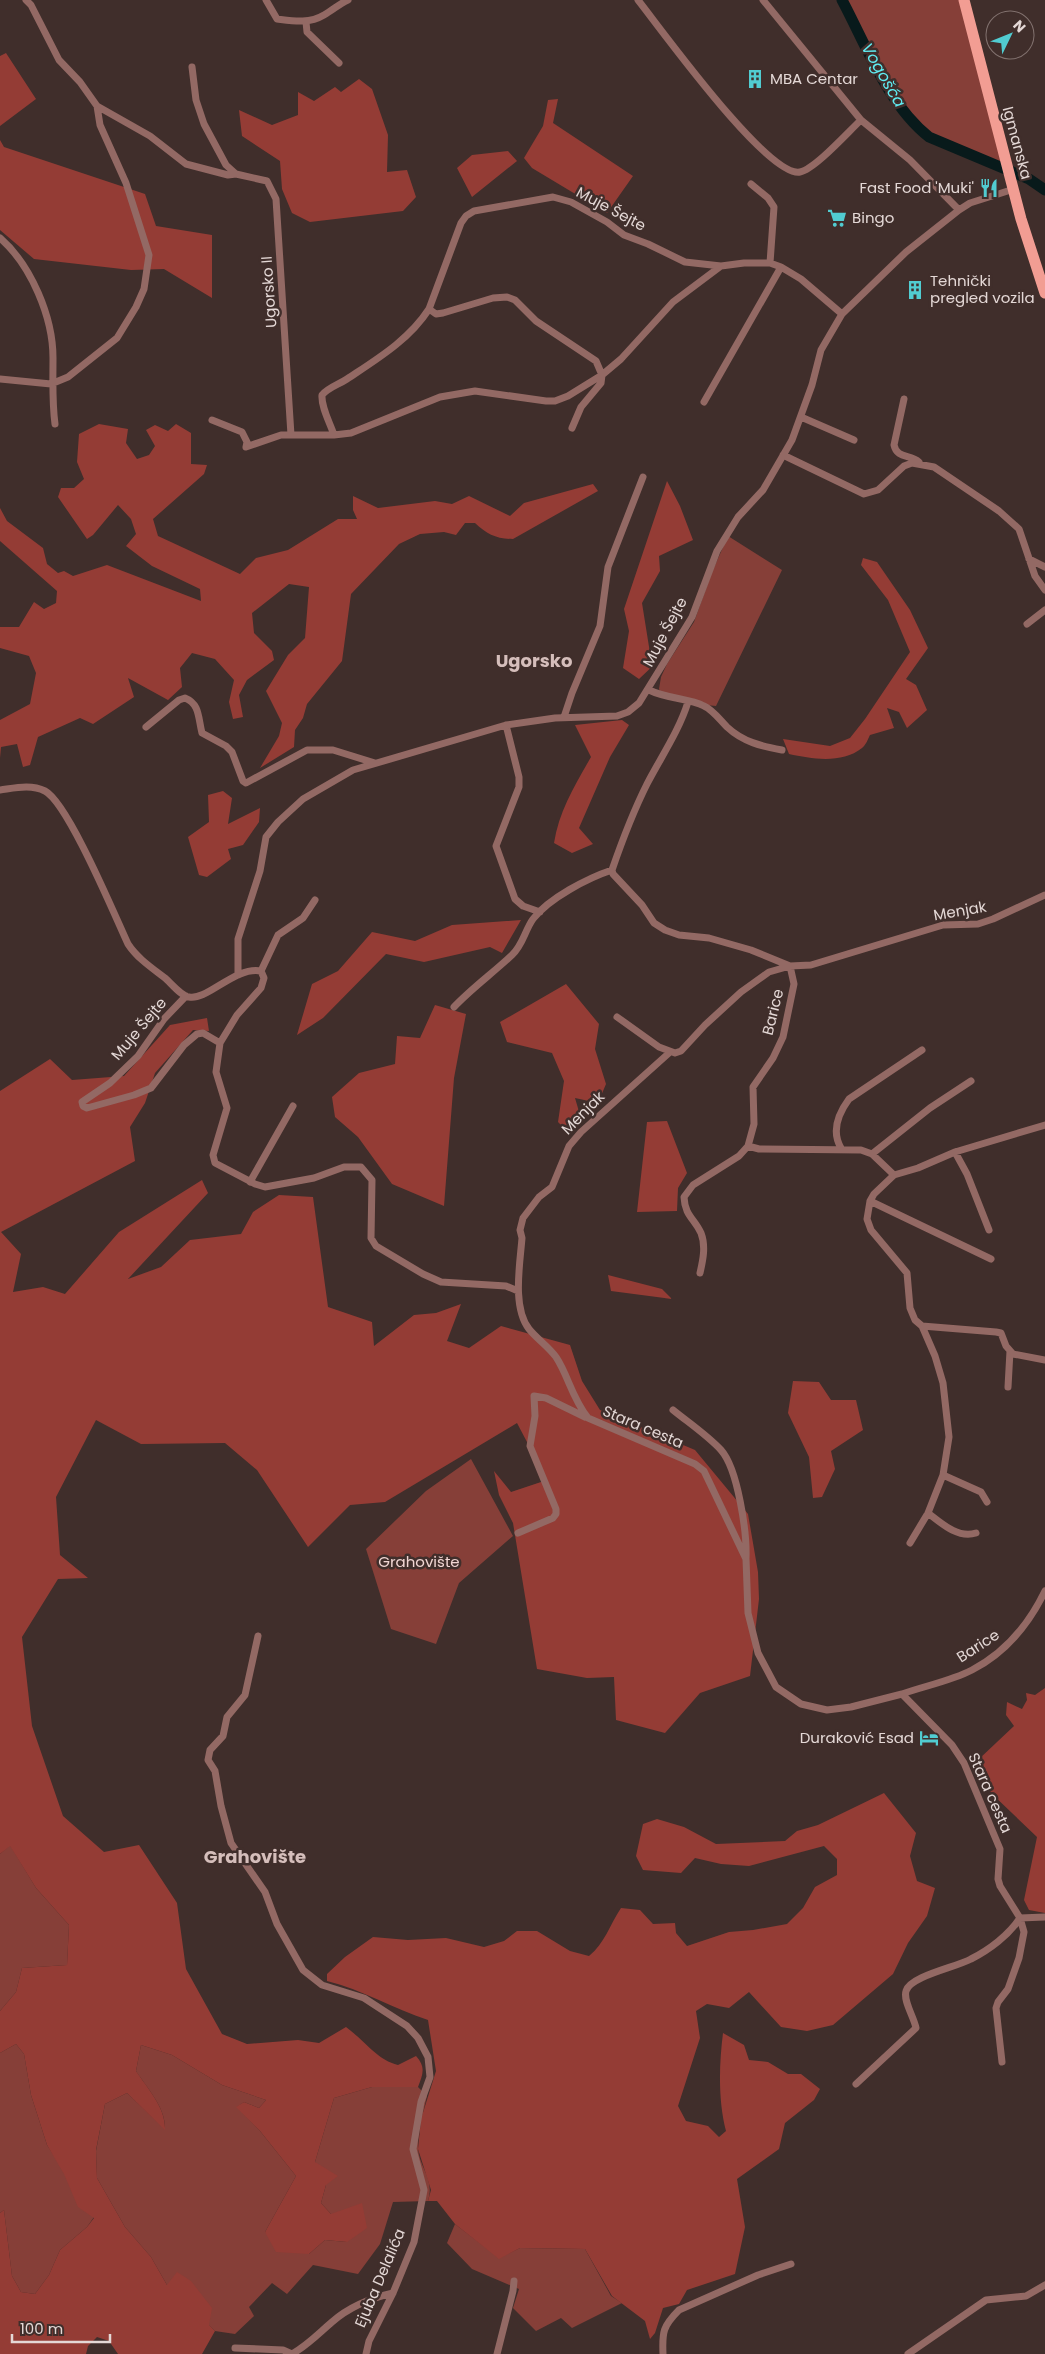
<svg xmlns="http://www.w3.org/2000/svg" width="1045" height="2354" font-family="Poppins,sans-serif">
<rect width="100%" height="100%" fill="#402e2b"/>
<!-- green -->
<path fill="#863f38" d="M842,0H963L1009,171L929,137C888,105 866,45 842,0Z
M728,536L782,570L716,706L706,705L661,693L659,689L661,677L667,664L694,622L712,572Z
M471,1459L513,1536L459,1583L436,1644L391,1629L366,1549L426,1491Z
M10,1845L36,1888L69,1925L67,1965L22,1968L16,1992L0,2011V1854Z
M16,2044L24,2054L31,2095L47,2145L94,2217L87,2227L60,2250L49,2275L35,2294L21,2292L12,2276L4,2210L0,2213V2053Z
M141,2045L172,2055L222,2085L266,2100L259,2108L244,2102L237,2107L260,2131L296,2176L265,2232L309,2254L325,2240L347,2242L331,2214L321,2203L326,2185L315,2162L334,2098L372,2087H418L427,2096C423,2113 418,2131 418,2148C419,2168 435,2178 428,2201L393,2202L380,2244L358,2274L313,2265L287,2294L272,2283L249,2307L254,2316L235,2334L215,2331L167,2285L151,2257L125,2227L97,2178L96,2151L105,2104L127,2093L165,2129C166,2108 147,2088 136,2071Z
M455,2224L499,2258L520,2248L585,2249L611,2296L622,2303L572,2328L561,2318L536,2331L513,2308L519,2289L472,2269L447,2243Z"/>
<!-- forest -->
<path fill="#943c35" d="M6,53L36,99L0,126V56Z
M359,79L372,89L388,135L387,172L407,170L416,197L403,211L310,222L292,213L282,189L280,161L242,136L239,110L272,125L298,115V92L314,101L335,87L341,92Z
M558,99L553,123L633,176L607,213L532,168L524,158L543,126L548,100Z
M0,140L4,147L145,194L156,226L212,235V298L164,269L131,270L34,259L0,230Z
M508,151L517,161L472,197L457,168L472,155Z
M99,424L128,429L126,443L137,459L149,455L155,446L146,430L155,425L168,431L176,424L191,433V464L207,465L204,474L153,519L158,536L240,574L256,558L288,550L338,519H357L353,510V496L378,508L435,501L452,504L469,496L510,516L524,503L593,484L598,491L513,539C496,539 487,534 475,523H465L456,535L444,532L420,534L399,544L351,594L342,661L307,704L303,718L295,730L294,747L260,768L279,736L282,723L266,691L288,655L305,638L309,587L289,584L252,613L254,633L272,651L274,660L247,680L239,695L243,717L233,719L229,702L234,680L215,659L192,653L180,668L182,687L168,700L128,678L134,697L93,724L80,718L38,737L30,765L23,767L17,744L1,747L0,758V720L30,704L36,673L29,656L0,648V627H19L34,602L44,609L56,603L57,591L0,541V508L7,521L43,548L47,564L58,573L64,571L73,576L107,565L201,601L200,589L152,566L126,546L136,534L131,519L118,505L93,535L87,539L58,497L61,488H74L84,479L77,462L79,434Z
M667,481L680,506L693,540L659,556L660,571L642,603L650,653L657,662L639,679L623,668L629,631L624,609Z
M863,558L877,562L910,610L928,648L906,679L916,685L927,710L907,728L899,712L887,708L894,728L870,735C868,739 866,745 862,748C842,764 812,759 789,754L783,739L830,746L850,738L865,719L910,652L888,600L861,565Z
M622,720L629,725L610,757L579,828L593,844L572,853L554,843C559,811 575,785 591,757L575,725Z
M223,791L232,798L228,824L260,808L259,822L243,845L228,849L231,859L207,877L199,875L188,837L209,822L208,795Z
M521,920L502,953L490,947L424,962L386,954L323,1018L297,1035L312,984L338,971L372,932L415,941L452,925Z
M566,984L599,1024L595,1049L606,1084L598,1103L575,1098L580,1115L568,1132L558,1122L564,1081L552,1053L507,1042L500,1022Z
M435,1005L466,1014L454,1078L444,1206L392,1184L358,1137L335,1117L332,1097L359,1073L395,1064L397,1036L420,1038Z
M207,1018L209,1031L193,1030L155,1073L145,1103L130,1127L135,1161L1,1232L21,1254L13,1292L43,1287L65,1294L119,1232L202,1180L208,1193L128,1279L161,1267L190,1240L241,1234L253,1212L279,1195L313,1197L328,1307L372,1322L374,1346L414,1315L436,1313L461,1304L447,1341L469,1348L501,1326L570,1345L582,1381L600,1410L695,1450L748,1514L758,1572L759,1599L750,1676L700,1693L665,1733L616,1720L614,1677L587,1678L537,1669L513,1523L499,1495L494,1471L511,1492L547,1480L517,1423L385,1502L350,1505L308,1547L257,1470L225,1443L141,1444L96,1420L56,1497L60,1555L88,1578L58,1579L22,1637L32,1726L63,1816L104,1852L139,1845L177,1903L186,1969L222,2034L247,2044L298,2040L319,2043L346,2027C364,2040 377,2060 398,2065L416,2056C426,2067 423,2074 418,2087H372L334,2098L315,2162L338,2176L326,2185L321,2203L331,2214L362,2203L367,2228L347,2242L325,2240L309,2254L276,2252L265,2232L296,2176L260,2131L236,2107L244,2102L259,2108L266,2100L222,2085L172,2055L141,2045L136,2071C148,2089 166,2108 165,2130L127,2093L105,2104L96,2150L97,2178L125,2227L151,2257L167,2285L177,2272L191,2281L212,2308L209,2325L215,2331L202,2354H118L109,2341L97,2337L88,2346L86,2354H0V2213L4,2210L12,2276L21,2292L35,2294L49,2275L60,2250L87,2227L94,2218L78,2207L64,2174L47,2145L31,2095L24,2054L16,2044L0,2053V2011L16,1992L22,1968L67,1965L69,1925L36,1888L10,1846L0,1854V1091L50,1059L72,1080L124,1076L170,1025Z
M667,1121L687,1173L678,1188L677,1211L637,1212L647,1122Z
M608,1275L662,1289L672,1299L611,1291Z
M793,1381L819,1382L831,1400H856L863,1430L831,1451L835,1469L822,1497L813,1498L809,1457L788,1413Z
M1045,1688V1913L1029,1910L1024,1900L1037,1837L991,1793L979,1759L1014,1726L1006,1715L1007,1702L1022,1709L1027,1700L1026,1693L1035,1695Z
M884,1793L916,1833L910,1856L917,1881L935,1888L927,1916L908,1943L893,1974L833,2025L807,2031L781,2027L749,1992L729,2008L707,2004L696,2011L700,2038L678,2106L686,2121L708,2126L719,2137L726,2131C718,2100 719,2065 723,2033L744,2045L749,2060L768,2062L788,2074H801L820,2089L814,2100L785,2123L779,2149L737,2179L745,2227L735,2274L687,2290L679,2304L663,2308L655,2333L650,2339L645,2321L612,2296L585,2249L520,2248L499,2259L455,2224L437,2201H428L431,2190L418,2149L421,2119L436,2071L428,2020C394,2009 363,1990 327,1981V1974L345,1957L373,1937L408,1940L446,1938L484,1947L504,1941L517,1931H537L570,1951L589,1956C605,1943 609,1926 621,1908L640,1910L653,1924L675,1923L676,1933L687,1946L729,1932L753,1930L787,1924L803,1908L815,1887L837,1875V1859L824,1846L749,1866L721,1864L695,1858L681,1873L643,1870L636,1856L643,1824L657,1819L684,1827L716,1844L785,1841L797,1831L818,1825Z"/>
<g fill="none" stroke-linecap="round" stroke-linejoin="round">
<!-- river -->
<path stroke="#081a1b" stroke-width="11" d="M842,0C866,45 888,105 929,137L1029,179L1045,190"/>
<!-- minor -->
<path stroke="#936964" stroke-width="7" d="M26,0L31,5L59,60L80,82L97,106L150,136L186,164L228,175L236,174
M266,0L277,19C293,21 309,24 324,15C333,10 339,4 348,0
M638,0C661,29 768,178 800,172C815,169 848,132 861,120
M763,0L861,120L910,160L959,210
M306,22L307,32L339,63
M192,67L196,100L204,124L226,165L236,174L267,181L276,199L291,435
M751,184L768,198L774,207L770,263
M0,238C31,265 53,317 53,358C53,381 52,402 55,424
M429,309L436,314L443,313L493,298L507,297L515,300L536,321L596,361L602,375L601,383L581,407L572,428
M0,379L51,384L68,377L117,338L136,307L144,289L149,255L126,183L100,125L97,106
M904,399L894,445C897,459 910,454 919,462
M704,402L781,267
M801,417L854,440
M212,420L242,432L247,442L246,447L281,435H334L351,433L440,397L475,391L546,401H555L568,396L602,375L621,359L673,302L721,266L744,263H770L781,267L801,279L842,314
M334,435C330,423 321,407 322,395C329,387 338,385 347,379C377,359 409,340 429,309L461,223L466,216L474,211L553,197L571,202L607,222L624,235L648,244L685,262L721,266
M783,455L864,494L878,490L904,466L912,463L934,467L999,511L1019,529L1035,576L1045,590
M1029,559L1045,567
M1027,624L1045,610
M649,690C667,699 689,698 704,706C713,710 720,720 727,727C743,742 761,746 782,750
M688,702C679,731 661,757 647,784C633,812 622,841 612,870L613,874L642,905L654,923L665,930L679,935L709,938L751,950L790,966
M564,717L572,693L600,626L608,567L643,477
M506,725L519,777V787L496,846L515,899L523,906L540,912
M146,727L179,700L185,698C200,704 198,718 202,733L226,746L232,752L243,781L246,783L307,750H333L375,763
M0,790C15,788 31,784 45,791C68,803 115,916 128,944C137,958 152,968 165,978C171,983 181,996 189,997C207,1001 235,966 261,971L264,978L261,988L237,1015L220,1043L216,1072L227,1108L213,1155L215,1163L255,1184L265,1187L314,1178L344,1167H361L372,1180L371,1238L376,1246L423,1274L441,1282L506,1286L518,1291
M261,971L278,935L303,918L315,900
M238,975V939L260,871L266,837L278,822L303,799L353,770L506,725L555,718L617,716L628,712L639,703L692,617L717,551L738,517L763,490L792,440L812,385L821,350L842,314L906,252L959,210L970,203L1014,189
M186,996L164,1019L138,1056L110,1083L82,1102L83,1106L87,1108L134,1095L151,1088L184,1045L197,1034L203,1033L220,1043
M454,1007C472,988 493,973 512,955C523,945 525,930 533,919C549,898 588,878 612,870
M617,1017L659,1047L675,1053L681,1051L705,1025L741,992L769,972L790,966L811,965L943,925L978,924L993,919L1045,895
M669,1053L581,1132L569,1146L552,1187L539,1197L523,1218L520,1230L522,1238C520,1264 512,1307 529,1329C537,1339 548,1346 556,1357C568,1375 572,1398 588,1418L695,1464L704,1471L746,1559L748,1613L758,1653L776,1687L801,1704L827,1710L851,1707L902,1694L952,1745L964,1763L1000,1849L998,1879L1000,1886L1020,1918L1024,1932L1019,1958L1008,1989L998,2002L996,2008L1002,2062
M748,1146L759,1149L861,1150L872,1154L894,1175
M841,1148C831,1131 838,1114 849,1099L922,1050
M955,1152L967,1174L989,1230
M872,1154L930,1108L971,1081
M250,1182L293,1106
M870,1201L991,1259
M700,1273C703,1260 706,1246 701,1233C694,1218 685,1216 684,1197L693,1185L739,1156L748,1146L754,1124L753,1087L773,1058L783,1037L794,984L790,966
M922,1326L996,1332L1001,1333L1006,1346L1013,1354L1045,1360
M1008,1387L1010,1351
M673,1410C689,1423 707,1435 721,1450C738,1469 747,1533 746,1558
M943,1475L981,1492L987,1502
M928,1513C941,1523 958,1539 976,1533
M518,1533L553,1518L556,1514V1509L530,1446L535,1416L534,1396L546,1398L585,1417
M910,1543L928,1513L943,1475L949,1437L943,1383L935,1356L922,1326L915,1320L910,1308L907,1273L871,1230L867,1219L870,1201L874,1194L894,1175L918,1168L955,1152L1045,1125
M258,1636L245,1695L227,1717L223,1736L210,1750L208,1760L215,1771L221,1806L231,1843L265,1892L277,1924L303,1970L322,1985L364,1998L407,2026L418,2038L428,2057L430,2077L421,2102L413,2149L424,2190L414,2242L393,2293L369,2341L366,2354
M902,1694C924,1686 951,1681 972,1670C1005,1653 1029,1624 1045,1591
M856,2084L916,2028C914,2017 903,2001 906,1991C910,1976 957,1967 971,1959C989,1950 1009,1935 1020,1918L1045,1917
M235,2348L283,2350L292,2354C308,2345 319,2333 332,2322C349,2307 371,2298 393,2293
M497,2354L513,2291L514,2281
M663,2354C662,2332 663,2326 679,2310L758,2275L791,2264
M908,2354L986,2300L1026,2296L1045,2285"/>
<!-- primary -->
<path stroke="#f29d93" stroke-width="11" d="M964,0L1021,219L1045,293"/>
</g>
<!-- icons -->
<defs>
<g id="building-bare" transform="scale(1.5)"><path d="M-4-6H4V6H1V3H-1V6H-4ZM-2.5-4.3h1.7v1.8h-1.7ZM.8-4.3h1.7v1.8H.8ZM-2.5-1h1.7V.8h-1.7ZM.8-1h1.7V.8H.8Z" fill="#51ccd1" stroke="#402e2b" stroke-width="2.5" paint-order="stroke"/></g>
<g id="restaurant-bare" transform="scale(1.5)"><path d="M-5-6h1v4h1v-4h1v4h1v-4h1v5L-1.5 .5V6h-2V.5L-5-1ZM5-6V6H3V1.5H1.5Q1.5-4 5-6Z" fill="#51ccd1" stroke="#402e2b" stroke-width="2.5" paint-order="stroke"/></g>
<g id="supermarket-bare" transform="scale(1.5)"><path d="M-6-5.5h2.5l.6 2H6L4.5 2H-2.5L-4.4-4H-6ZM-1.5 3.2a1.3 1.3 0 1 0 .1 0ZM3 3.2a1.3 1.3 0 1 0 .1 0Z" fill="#51ccd1" stroke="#402e2b" stroke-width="2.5" paint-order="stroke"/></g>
<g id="hotel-bare" transform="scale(1.5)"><path d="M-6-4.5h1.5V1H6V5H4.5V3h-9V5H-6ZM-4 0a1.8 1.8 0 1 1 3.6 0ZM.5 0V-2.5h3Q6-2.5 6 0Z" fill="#51ccd1" stroke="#402e2b" stroke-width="2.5" paint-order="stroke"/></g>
</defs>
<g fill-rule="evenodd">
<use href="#building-bare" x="755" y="79"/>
<use href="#restaurant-bare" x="989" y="188"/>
<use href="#supermarket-bare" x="837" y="218"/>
<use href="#building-bare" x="915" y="290"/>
<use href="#hotel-bare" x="929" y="1738"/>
</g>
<g text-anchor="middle" stroke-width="5" stroke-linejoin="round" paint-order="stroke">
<!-- poi labels -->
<g font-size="15" fill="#e4d8d6" stroke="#402e2b" text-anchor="start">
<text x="770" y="84">MBA Centar</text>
<text x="974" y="193" text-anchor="end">Fast Food 'Muki'</text>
<text x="852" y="223">Bingo</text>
<text x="930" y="286">Tehnički<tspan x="930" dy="17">pregled vozila</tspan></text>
<text x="914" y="1743" text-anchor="end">Duraković Esad</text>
</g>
<!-- street labels -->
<g font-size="15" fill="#e4d8d6" stroke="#402e2b">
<text transform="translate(1017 143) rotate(75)" y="5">Igmanska</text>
<text transform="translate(611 209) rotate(28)" y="5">Muje Šejte</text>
<text transform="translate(269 292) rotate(-94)" y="5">Ugorsko II</text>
<text transform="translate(665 632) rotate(-62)" y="5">Muje Šejte</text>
<text transform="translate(960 911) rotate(-10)" y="5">Menjak</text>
<text transform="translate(773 1012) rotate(-76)" y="5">Barice</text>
<text transform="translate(139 1029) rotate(-50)" y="5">Muje Šejte</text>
<text transform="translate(583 1113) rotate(-45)" y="5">Menjak</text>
<text transform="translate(643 1427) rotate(23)" y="5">Stara cesta</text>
<text transform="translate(978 1646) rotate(-33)" y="5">Barice</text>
<text transform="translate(990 1793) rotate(66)" y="5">Stara cesta</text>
<text transform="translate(380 2278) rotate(-67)" y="5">Ejuba Delalića</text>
</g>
<!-- park labels -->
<g font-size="15" fill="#f1d6d3" stroke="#402e2b">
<text x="419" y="1567">Grahovište</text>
</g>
<!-- water labels -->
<g font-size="16" font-style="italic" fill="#5fecf2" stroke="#402e2b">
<text transform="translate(884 75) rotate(60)" y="6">Vogošća</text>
</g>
<!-- quarter labels -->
<g font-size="18" font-weight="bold" fill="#d5bebb" stroke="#402e2b">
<text x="534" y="667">Ugorsko</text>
<text x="255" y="1863">Grahovište</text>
</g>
</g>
<!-- north arrow -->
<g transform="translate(1010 35) rotate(47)"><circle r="24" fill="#402e2b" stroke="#82726f"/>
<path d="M0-4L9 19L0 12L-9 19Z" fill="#51ccd1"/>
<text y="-8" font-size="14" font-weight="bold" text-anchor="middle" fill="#e4d8d6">N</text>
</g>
<!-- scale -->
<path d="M12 2334v8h98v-8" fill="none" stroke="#e4d8d6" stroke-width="2.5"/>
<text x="20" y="2334" font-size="15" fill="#e4d8d6" stroke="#402e2b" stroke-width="4" paint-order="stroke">100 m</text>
</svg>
